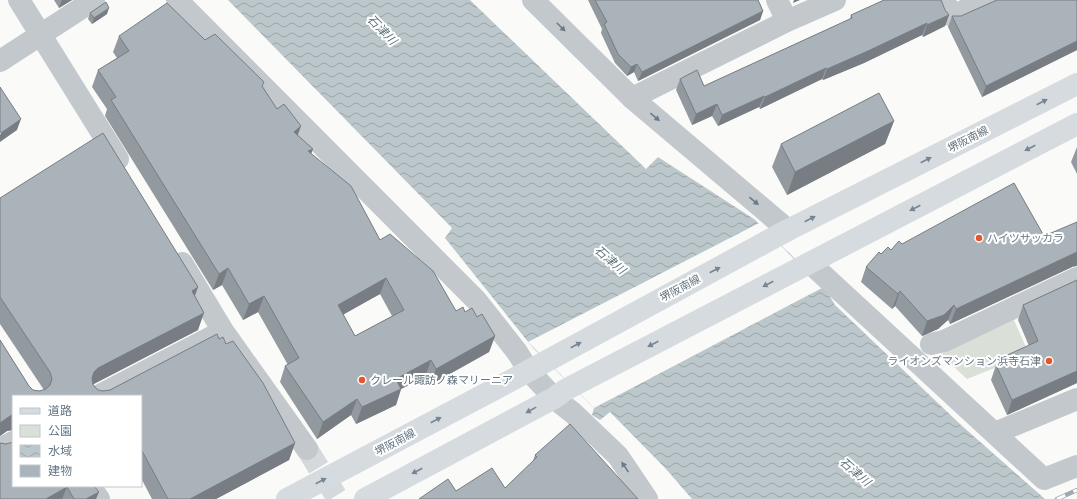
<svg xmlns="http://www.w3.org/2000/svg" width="1077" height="499" font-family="Montserrat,'Noto Sans JP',sans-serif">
<defs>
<pattern id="water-waves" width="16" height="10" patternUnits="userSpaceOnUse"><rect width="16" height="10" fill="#bbc7cb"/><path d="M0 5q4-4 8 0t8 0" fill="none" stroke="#9ca6aa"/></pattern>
</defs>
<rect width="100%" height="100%" fill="#fafaf8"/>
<!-- green -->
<path fill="#dadfd7" d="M1014,320L1029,354L967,379L940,354Z"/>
<!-- water -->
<path fill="url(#water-waves)" d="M228,0H470L646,169L658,157L754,219L819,282L828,293L835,305L961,425L1045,499H692L666,469L610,412L600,420L592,415L594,408L533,348L445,238L452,228Z"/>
<!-- pier -->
<path fill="#fafaf8" d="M759,223L822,288L594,408L528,342Z"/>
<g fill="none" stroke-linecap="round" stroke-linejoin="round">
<!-- minor-tunnel -->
<path stroke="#d5d9db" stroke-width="22" stroke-dasharray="22 11" stroke-linecap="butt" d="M307,449L338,499"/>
<!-- minor -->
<path stroke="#c3c8cc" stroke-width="22" d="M19,0L118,159
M177,0L476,300L517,352L529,371L554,398L573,413L618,456L647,499
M533,0L632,98L788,230
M777,0L787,21
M944,0L952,16L988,0
M0,61L94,0
M632,98L787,21L835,0
M182,263L223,331L307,449
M810,263L1044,479L1077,466
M931,344L944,341L1077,278
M98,396L223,331
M995,433L1077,399
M0,449L13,442
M90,486L99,499"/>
<!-- major -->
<path stroke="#d6dbdf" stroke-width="22" d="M287,499L510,381L788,230L1077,84
M365,499L554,398L565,390L1077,124"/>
<!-- rail casing -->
<g stroke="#a2aab0" stroke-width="4.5">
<path id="rail" d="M1057,499L1077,490"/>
</g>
<!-- rail -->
<use href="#rail" stroke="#fff" stroke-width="3" stroke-dasharray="9" stroke-linecap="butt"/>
</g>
<!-- wall -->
<path fill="#929a9f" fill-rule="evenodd" d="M54,0H72L59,8Z
M588,0H758L763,11L760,20L638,81L634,72L627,76L615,63L601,33L602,29Z
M1077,0V50L982,97L948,27L952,16H961Z
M945,10L949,15L945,26L923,37L922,35L864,63L823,80L822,79L760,109L759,107L718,126L712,116L692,125L676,90L680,79L704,86L850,19L851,15Z
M90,13L107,14L92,24L88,19Z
M119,36L205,40L262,86L277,109L301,126L297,135L311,154L380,240L456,311L465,312L477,317L495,336L489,352L430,385L425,377L401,389L396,405L356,424L351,415L317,439L280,382L285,366L288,365L258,312L243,320L222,285L213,290L105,116L107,109L92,87L98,70L117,58L113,52ZM380,294L392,316L355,336L343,314Z
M894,121L885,144L787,195L772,167L781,144Z
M1077,147V174L1071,162Z
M0,198L198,287L195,295L198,330L93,384L98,390L103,391L110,390L219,339L226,344L295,443L289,460L216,499H152L141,478V396H13V430L7,431L0,436V340L29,386L33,390L39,391L44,390L0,324Z
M1044,236L1072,267L950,324L948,320L938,329L922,336L895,306L892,309L861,282L866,267L881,254L902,244Z
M1077,280V383L1007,415L991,380L996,365L999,364L1001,358L1029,346L1018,320L1023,305Z
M0,443L94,486L96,499H0Z
M535,455L638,499H419L456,491L505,488L533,461Z"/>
<!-- shaded-wall -->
<path fill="#777d82" d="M62,0H72L59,8Z
M794,0H800L793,3Z
M109,8L107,14L92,24L94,18Z
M763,11L760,20L638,81L642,72Z
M949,15L945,26L923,37L927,25Z
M927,23L922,35L864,63L823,80L827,69Z
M1077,41V50L982,97L986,86Z
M637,64L634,72L627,76L631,67Z
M826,68L822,79L760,109L765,97Z
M764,96L759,107L718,126L722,115Z
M717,104L712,116L692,125L696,114Z
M21,119L17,130L0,142V135L1,133Z
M894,121L885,144L787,195L795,172Z
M301,126L295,143L294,132Z
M313,149L307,165L308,151Z
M1077,252V266L1072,267L950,324L956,309Z
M228,268L222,285L213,290L219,274Z
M386,278L380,294L332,321L338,305Z
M198,287L192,304V291Z
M900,291L895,306L892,309L898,294Z
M264,296L258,312L243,320L249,304Z
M954,305L948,320L938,329L922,336L927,321Z
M204,313L198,330L92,385L88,389L94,372L98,368Z
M495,336L489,352L430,385L436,369Z
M431,360L425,377L401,389L396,405L356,424L362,407L396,379Z
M1077,371V383L1007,415L1012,400Z
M357,399L351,415L317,439L323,422Z
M13,414V430L7,431L0,436V423Z
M295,443L289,460L216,499H190Z
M67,487L62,499H46Z
M99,492L96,499H86Z"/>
<!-- building -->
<path fill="#aab3b9" stroke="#777d82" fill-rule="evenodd" d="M595,0H758L763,11L642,72L637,64L631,67L618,54L604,24L607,22Z
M884,0H941L945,10L949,15L927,25V23L868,51L827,69L826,68L765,97L764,96L722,115L717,104L696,114L680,79L697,70L704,86L852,18L851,15Z
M997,0H1077V41L986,86L952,16H961Z
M106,2L109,8L94,18L90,13Z
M167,3L205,40L215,34L264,82L262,86L277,109L284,104L301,126L294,132L313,149L308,151L351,186L380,240L390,234L433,271L456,311L463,307L465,312L472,308L477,317L482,314L495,336L436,369L431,360L396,379L401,389L362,407L357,399L323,422L285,366L299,358L264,296L249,304L228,268L219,274L111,100L116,97L98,70L129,51L119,36ZM386,278L404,310L355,336L338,305Z
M0,87L21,119L1,133L0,131Z
M879,93L894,121L795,172L781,144Z
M103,133L198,287L192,291L204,313L98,368L94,372L92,378L93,385L98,390L103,391L110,390L217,334L219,339L223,337L226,344L233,341L263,383L295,443L190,499H168L141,449V396H13V414L0,423V340L29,386L33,390L39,391L46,389L50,385L52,379L50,372L0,297V198Z
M1014,183L1044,236L1077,222V252L956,309L954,305L944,315L927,321L900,291L898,294L866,267L879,252L881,254L888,247L891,250L899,241L902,244Z
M1077,280V371L1012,400L996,365L1003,362L1001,358L1038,341L1023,305Z
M570,424L638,499H419L448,479L456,491L492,468L505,488L537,457L535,455Z
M13,442V486H94L99,492L86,499H74L67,487L46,499H0V443L6,444Z"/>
<!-- one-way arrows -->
<defs><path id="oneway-solid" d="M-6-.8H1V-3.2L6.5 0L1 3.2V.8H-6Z"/></defs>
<g fill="#6a7a87">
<use href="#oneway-solid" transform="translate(561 27) rotate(45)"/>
<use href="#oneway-solid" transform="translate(655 117) rotate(40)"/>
<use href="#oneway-solid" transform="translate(754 201) rotate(40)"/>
<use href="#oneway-solid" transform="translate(625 467) rotate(-124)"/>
</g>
<g fill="#768591">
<use href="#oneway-solid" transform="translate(1042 102) rotate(-27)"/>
<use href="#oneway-solid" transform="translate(1030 148) rotate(153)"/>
<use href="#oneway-solid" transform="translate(926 160) rotate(-27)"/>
<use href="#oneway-solid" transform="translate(915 208) rotate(153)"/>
<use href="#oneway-solid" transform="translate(810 219) rotate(-27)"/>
<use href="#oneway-solid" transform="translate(715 270) rotate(-28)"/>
<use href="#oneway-solid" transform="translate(768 284) rotate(153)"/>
<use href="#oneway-solid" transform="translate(653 344) rotate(153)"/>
<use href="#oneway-solid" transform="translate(576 345) rotate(-28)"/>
<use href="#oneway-solid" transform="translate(531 410) rotate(151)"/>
<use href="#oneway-solid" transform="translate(436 420) rotate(-28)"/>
<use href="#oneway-solid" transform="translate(417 471) rotate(152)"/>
<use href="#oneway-solid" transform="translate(321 481) rotate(-28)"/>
</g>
<!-- markers -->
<g fill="#e4572e" stroke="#fff" stroke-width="1.5">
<circle cx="979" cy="238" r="4"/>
<circle cx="1049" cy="361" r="4"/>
<circle cx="362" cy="380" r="4"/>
</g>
<g text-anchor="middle" stroke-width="4" stroke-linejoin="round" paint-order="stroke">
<!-- street labels -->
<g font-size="11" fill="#657683" stroke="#fff">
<text transform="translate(968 139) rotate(-27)" y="4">堺阪南線</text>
<text transform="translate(680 288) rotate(-28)" y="4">堺阪南線</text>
<text transform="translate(395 442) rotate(-28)" y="4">堺阪南線</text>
</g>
<!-- poi labels -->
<g font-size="11" fill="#657683" stroke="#fff" text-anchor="start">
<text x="987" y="242">ハイツサッカラ</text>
<text x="1041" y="365" text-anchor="end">ライオンズマンション浜寺石津</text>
<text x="370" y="384">クレール諏訪ノ森マリーニア</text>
</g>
<!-- water labels -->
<g font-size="12" font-style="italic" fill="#60757c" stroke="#fff">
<text transform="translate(382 30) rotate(46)" y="4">石津川</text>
<text transform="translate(610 260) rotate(41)" y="4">石津川</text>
<text transform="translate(855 472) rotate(41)" y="4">石津川</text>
</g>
</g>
<!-- legend -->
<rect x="12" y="395" width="130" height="92" fill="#ffffff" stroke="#c1c8cd"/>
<rect x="20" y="408" width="20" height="6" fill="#d6dbdf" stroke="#c1c8cd"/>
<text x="48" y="415" font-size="12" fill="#657683">道路</text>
<rect x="20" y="425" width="20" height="12" fill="#dadfd7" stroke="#c1c8cd"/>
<text x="48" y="435" font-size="12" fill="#657683">公園</text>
<rect x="20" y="445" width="20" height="12" fill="url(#water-waves)" stroke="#c1c8cd"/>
<text x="48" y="455" font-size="12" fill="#657683">水域</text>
<rect x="20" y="465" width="20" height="12" fill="#aab3b9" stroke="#c1c8cd"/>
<text x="48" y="475" font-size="12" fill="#657683">建物</text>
</svg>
